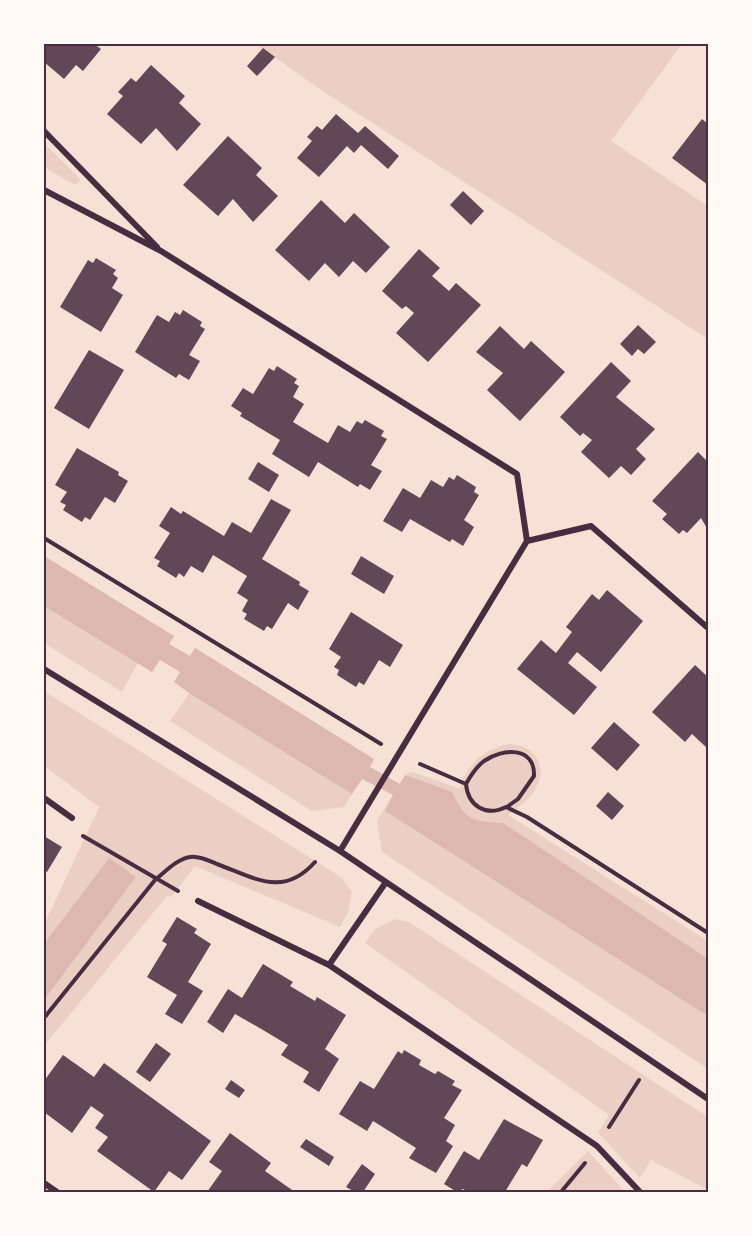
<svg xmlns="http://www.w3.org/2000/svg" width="752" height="1236" font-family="'Golos Text',sans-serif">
<rect width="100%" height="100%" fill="#f7e1d7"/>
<!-- green -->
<path fill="#ebcfc5" d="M256,44H682L611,141L708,206V339L318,88Z
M44,143L81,180L75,185L44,167Z
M44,556L174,636L152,672L138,663L122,692L44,643Z
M195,648L374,759L344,807L312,811L170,721L189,693L174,682Z
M44,691L341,877L352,892L348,913L340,927L195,866L171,897L167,896L44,1046V925L99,807L44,766Z
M509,744C537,744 550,770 533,793C526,802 517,808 508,815L708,941V1069L382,852L377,821L405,775L413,772L460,789C467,763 483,750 509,744Z
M395,919L409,922L708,1117V1190L651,1160L640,1178L598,1133L609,1115L365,943L375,929Z
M588,1151L625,1192H547Z"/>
<!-- water -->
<path fill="#dcb8b0" d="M44,556L174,636L169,644L190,656L195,648L374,759L370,767L400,784L405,775L452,792C466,821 472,821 503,823L708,959V1016L385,811L393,795L362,779L352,794L189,693L174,682L180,672L160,660L152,672L44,606Z
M109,858L136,877L44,1000V944Z"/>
<!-- building -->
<path fill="#644757" d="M44,44H94L101,49L83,71L76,65L64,79L44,62Z
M263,48L275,57L257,76L247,66Z
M151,65L185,96L179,103L201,124L177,151L156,128L141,144L107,114L123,96L118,92L131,78L136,82Z
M336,114L358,133L365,126L399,156L388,169L361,145L354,153L347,146L319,177L297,158L312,141L307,137L317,126L322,130Z
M702,119L708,124V185L672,158Z
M228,136L262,168L256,175L278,196L253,222L233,199L218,216L183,185Z
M463,191L484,211L471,225L450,205Z
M321,200L345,223L354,213L390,247L366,273L353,261L339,277L325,263L309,281L275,250Z
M419,249L440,268L432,276L449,291L456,283L481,305L428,362L396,333L414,313L406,306L402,309L382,291Z
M96,258L116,270L113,274L118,278L112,288L123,295L101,332L60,307L88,260L93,263Z
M183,310L202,322L200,326L205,329L189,355L200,361L189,380L179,374L176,378L135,352L157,315L169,322L175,312L180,315Z
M638,325L656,342L644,354L638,349L632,356L620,344Z
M500,326L524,349L531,341L565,372L520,421L487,390L503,373L476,352Z
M89,350L124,370L89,429L54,408Z
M611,362L631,381L616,397L655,429L636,449L646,459L631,475L621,466L609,478L581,452L592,440L583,433L580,436L560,417Z
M277,366L297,379L294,383L299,386L293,397L304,404L293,422L311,433L328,443L338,425L350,432L357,421L362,424L365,420L384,431L381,436L387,439L371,465L382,471L370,490L360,484L358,487L318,462L309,477L272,454L280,440L240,416L242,413L231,406L243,388L253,394L269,368L274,371Z
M77,448L119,472L118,475L128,481L115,503L105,497L90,520L85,517L82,522L63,510L66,505L60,502L67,492L55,485Z
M698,452L708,462V530L701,518L687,533L683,530L679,534L662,519L667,514L652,501Z
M258,462L279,475L269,492L248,479Z
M457,475L476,487L474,492L479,495L464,520L474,527L463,546L452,539L450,542L410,519L402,532L383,521L403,488L420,498L431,480L443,487L449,477L454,480Z
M271,499L291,510L262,559L300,582L299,585L309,591L298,610L288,603L272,629L267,626L264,631L244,619L247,614L242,611L248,600L237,593L247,576L213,555L203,573L191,566L184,577L179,573L176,578L157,566L160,561L154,558L170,533L159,526L171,507L181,514L183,511L224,536L232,522L251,533Z
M361,556L394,576L384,594L351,574Z
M607,590L643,621L601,672L577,652L568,663L597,687L574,715L517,669L541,640L556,653L572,632L566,627L592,594L599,600Z
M351,612L403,645L390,667L379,660L364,685L359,682L356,687L337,675L339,670L334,667L341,657L329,649Z
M695,665L708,677V749L692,734L685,742L652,712Z
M614,722L640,745L617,771L591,748Z
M608,792L624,806L612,820L596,806Z
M44,836L62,847L47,872L44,870Z
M177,917L197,929L194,933L211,944L188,982L203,991L182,1024L165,1014L177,995L147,977L167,944L162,941Z
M263,964L293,982L290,986L315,1001L317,997L346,1015L325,1049L339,1059L319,1092L303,1082L309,1072L281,1055L288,1045L263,1030L235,1014L223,1033L207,1022L228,989L242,998Z
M156,1043L171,1054L150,1082L136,1072Z
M404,1050L421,1060L419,1065L435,1074L438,1071L455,1081L452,1085L462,1090L444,1118L455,1125L446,1141L453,1146L436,1173L409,1158L416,1148L389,1131L373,1121L367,1131L339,1114L360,1081L374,1089L398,1051L402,1054Z
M63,1055L94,1077L104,1063L211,1141L182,1180L169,1171L154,1192L97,1151L108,1137L95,1128L104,1115L91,1106L72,1133L44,1112V1081Z
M231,1080L245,1090L239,1098L225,1089Z
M504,1119L543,1140L527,1167L522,1164L505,1192H469L463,1189L457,1192L444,1184L464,1151L479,1160Z
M230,1133L271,1163L265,1171L295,1192H207L222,1171L209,1162Z
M306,1139L334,1157L329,1166L300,1147Z
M362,1164L375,1174L363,1192H355L346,1187Z"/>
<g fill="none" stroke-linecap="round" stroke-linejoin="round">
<!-- path -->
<path stroke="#4a2c40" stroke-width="4" d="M44,538L381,744
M420,764L466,784C468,806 486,817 506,807L527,817L708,933
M466,784C471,775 476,767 484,761C503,748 535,746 534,776L518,799L507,807
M83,836L178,891
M44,1018L155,880C165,872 177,859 190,857C198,855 210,861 217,864C255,878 283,898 315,862
M609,1127L639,1080
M561,1192L585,1163"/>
<!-- minor -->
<path stroke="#4a2c40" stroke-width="6" d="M44,131L157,247
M44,190L161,251L517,474L527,541L340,851
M527,541L591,526L708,628
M44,669L340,851L708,1099
M44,798L72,818
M198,901L329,965L597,1146L640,1192
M329,965L386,882
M44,1183L57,1192"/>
</g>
<!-- border -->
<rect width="752" height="1236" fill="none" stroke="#fffaf5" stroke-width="90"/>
<rect x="45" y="45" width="662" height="1146" fill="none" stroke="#4a2c40" stroke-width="2"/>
</svg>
